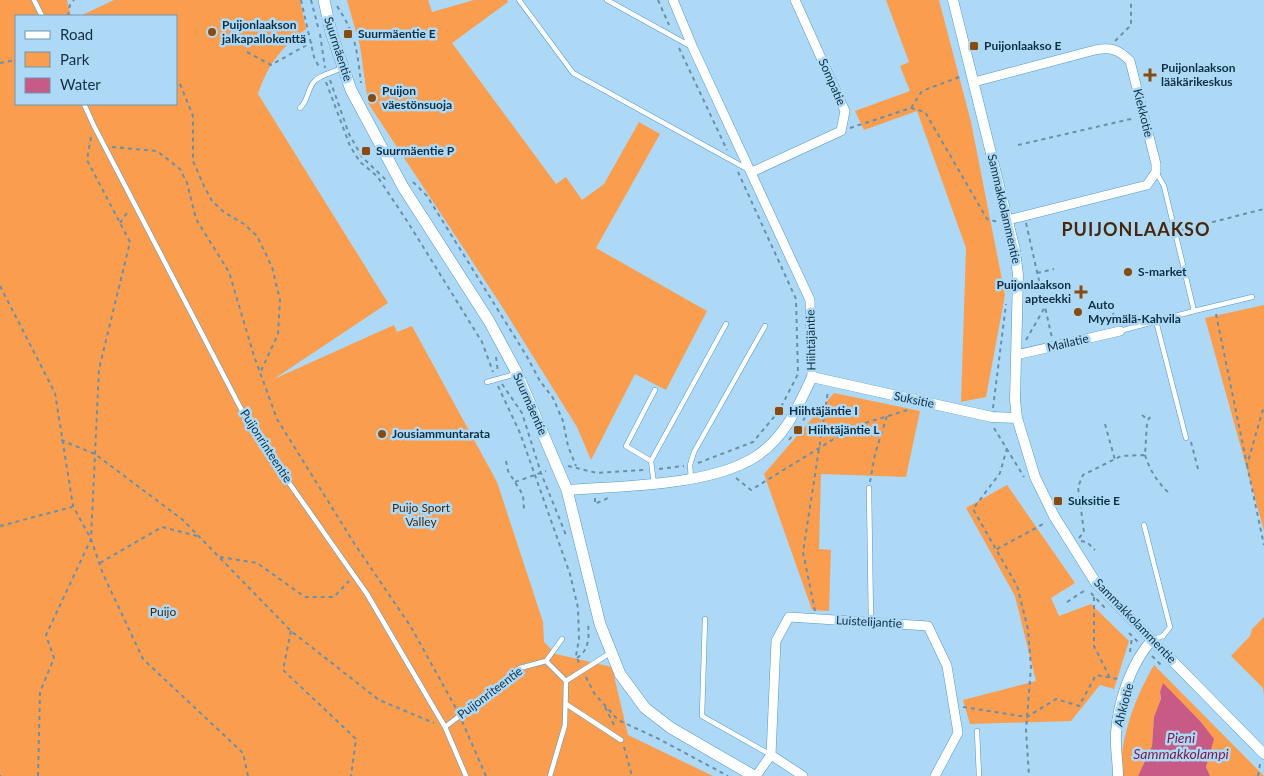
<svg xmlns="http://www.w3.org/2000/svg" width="1264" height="776" font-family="Lato,sans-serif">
<rect width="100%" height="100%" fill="#add9f6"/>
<!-- green -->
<path fill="#fa9d4f" d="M0,0H67L71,16H16V104H176V16H80L114,0H300L306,29C281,48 268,64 258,94L388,303L274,379L394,325L397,332L412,326L497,482L543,622L544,642L556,654L612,667L628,735L713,776H0Z
M347,0H428L432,12L474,0H507L508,2L452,43L556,184L566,177L582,200L604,184L639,122L660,134L596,248L707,311L666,390L635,374L591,460L577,427L501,305L368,103L360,46Z
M886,0H939L971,122L1005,295L986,397L961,402L966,248L917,111L864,130L855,111L910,91L900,66L909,62Z
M1264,305V531L1205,318Z
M834,393L920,411L906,477L821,474L819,549L831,550L829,611L812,610L764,474Z
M1007,485L1075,583L1051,598L1059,616L1091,604L1129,641L1114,689L1100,685L1071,721L970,724L963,700L1036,681L1015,596L966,508Z
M1264,617V695L1263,688L1231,656L1250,636L1252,629Z
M1154,665L1264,776H1210L1206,767L1213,739L1201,722L1163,684L1160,692L1161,703L1154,717L1152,746L1138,776H1121C1120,737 1135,698 1154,665Z"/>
<!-- water -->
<path fill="#c85b85" d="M1163,683L1201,722L1214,739L1206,767L1210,776H1138L1152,746L1154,717L1161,699L1160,692Z"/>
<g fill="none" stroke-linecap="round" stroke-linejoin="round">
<!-- service casing -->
<g stroke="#4e9ac9" stroke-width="5.5">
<path id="service" d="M34,0L42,16
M519,0L573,73L749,170
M607,0L692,47
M84,104L94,126L252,430L367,594L445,727L466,776
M300,108C308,101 307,91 313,83C317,76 334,72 342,68
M1194,311L1252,297
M1156,321L1186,438
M1120,331L1194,311L1164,186L1156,172
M487,382L516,374
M651,461L626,446L655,390
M691,479L690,465L694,452L765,326
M654,484L651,461L726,324
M869,488L871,622
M1144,525L1170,627L1163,636L1154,639
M705,619L702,716L771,755
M546,661L562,639
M566,704L621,740
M445,727L466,711L467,713L520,668L546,661L566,681L610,653
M977,731L979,776
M550,776L565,725L566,681"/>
</g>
<!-- minor casing -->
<g stroke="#4e9ac9" stroke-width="10">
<path id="minor" d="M673,0L693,48L810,300L812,377
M974,82L1095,50C1111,47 1118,49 1130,61L1156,164V172L1147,185L1008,220
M752,172L841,131L845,111L795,0
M1016,355L1120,331
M771,755L803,776
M756,776L771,755L776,641L789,617L928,626L947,666L958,733L935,776"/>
</g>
<!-- tertiary casing -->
<g stroke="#4e9ac9" stroke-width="11">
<path id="tertiary" d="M953,0L1015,250L1018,275L1015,400L1017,418L1035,477L1054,516L1096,583L1264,754
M567,490C620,486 710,486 755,457C784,439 798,407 812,377L992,417L1017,418
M1118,776C1118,762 1115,747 1116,733C1118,702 1131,663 1152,640"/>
</g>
<!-- secondary casing -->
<g stroke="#4e9ac9" stroke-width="12">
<path id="secondary" d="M324,0L331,32L351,90L403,187L489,321L517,373L567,490L600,624L620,674L645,708L671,728L754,776"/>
</g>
<!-- path -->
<path stroke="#6990a8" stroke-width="2" stroke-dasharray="4 4" stroke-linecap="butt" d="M301,0L314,57L320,69
M311,0L318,27
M658,0L669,25
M337,6C356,35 357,50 361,83
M68,16L70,5L74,0
M320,34L325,68
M1115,41L1131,25V0
M679,48L727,150
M247,52L271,65L312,42
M0,63L16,60
M330,80L349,134L362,157L386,180
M326,82L350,146L360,162L377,176L409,224L482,342L493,372
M180,84L193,116V161L204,186L212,201L225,213L244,224L257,236L272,267L280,300L278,334L261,371
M911,108L922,91L962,76
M850,128L911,108L925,112L987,219L998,222
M1018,145L1135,118
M112,147L157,151L180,169L187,183L196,219L229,272L254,356L277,419L354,543L411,627L457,710
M413,182L427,196L526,355L540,381L553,398L563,421L568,446L576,466
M120,223L129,210
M1026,223L1052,338
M1181,230L1264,209
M1037,273L1054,269
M0,286L55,393L73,506L91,539L103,574L143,659L243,753L248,776
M1113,313L1115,323
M1216,314L1247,465L1264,406
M1026,340L1045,307
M496,357L498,372
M502,384L522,413L541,473L566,535
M498,386L520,433L570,574L578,608L579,639L576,656L579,663
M993,408L1006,304
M1142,415L1148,420
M1105,424L1115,460
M994,428L1024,477
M61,440L95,454L183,520L291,631L379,700L434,723
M789,440L802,423L807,413
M1191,442L1198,469
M1007,448L1000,473L973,509L1017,586L1028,629L1031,667L1026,730L1029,776
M1145,455C1150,471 1158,483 1170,494
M506,461L508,471L523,495L524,510
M698,463L753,442L779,411L798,374L796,299L738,172
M1247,465L1264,545
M568,466L597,473L644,470
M659,469L684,466
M736,478L751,490L855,426L911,409
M515,482L546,471
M870,482L875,454L887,416
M595,498V504L608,498
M0,526L72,507
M1079,538L1084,532L1078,487L1083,475L1121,456L1145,455L1147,423L1149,418L1154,416
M1081,541L1087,542L1095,550
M997,549L1045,523
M220,557L257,563L305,597H334L349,581
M100,563L162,527L197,536
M1091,593L1105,608
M1094,597V646L1110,678
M1067,602L1087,589
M815,611L803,552L828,391
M291,631L283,670L356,739L351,776
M1129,633L1138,642
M1130,652L1132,637
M1152,656L1161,665
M577,658C590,650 589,635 588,622
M586,677L594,693L618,720L659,739L728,776
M605,707L615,727
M963,707L1027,717L1056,699L1079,706L1096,675L1118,679
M462,721L486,776
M624,747L632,776
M0,775V776
M38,776L40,692L54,658L46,635L91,539L99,369L130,242L87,160L91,137
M1258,776L1260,764"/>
<!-- service -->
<use href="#service" stroke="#fff" stroke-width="4.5"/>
<!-- minor -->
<use href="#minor" stroke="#fff" stroke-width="9"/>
<!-- tertiary -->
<use href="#tertiary" stroke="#fff" stroke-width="10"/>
<!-- secondary -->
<use href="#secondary" stroke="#fff" stroke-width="11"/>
</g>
<!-- markers -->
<g fill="#894a0e" stroke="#add9f6" stroke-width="2">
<circle cx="212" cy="32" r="5"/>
<rect x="343" y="29" width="10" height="10" rx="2.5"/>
<rect x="969" y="41" width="10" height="10" rx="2.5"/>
<path d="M1147.5 67.5h5v5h5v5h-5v5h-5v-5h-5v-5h5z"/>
<circle cx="372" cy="98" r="5"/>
<rect x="361" y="146" width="10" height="10" rx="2.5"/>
<circle cx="1128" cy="272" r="5"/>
<path d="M1078.5 284.5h5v5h5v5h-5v5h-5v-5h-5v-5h5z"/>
<circle cx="1078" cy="312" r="5"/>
<rect x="774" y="406" width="10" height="10" rx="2.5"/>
<rect x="793" y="425" width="10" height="10" rx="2.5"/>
<circle cx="382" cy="434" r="5"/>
<rect x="1053" y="496" width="10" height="10" rx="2.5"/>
</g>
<g text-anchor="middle" stroke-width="5" stroke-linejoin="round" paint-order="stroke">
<!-- poi labels -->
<g font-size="12" font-weight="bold" fill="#103043" stroke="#add9f6" text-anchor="start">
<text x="222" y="29">Puijonlaakson<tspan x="222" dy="14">jalkapallokenttä</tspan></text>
<text x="358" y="38">Suurmäentie E</text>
<text x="984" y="50">Puijonlaakso E</text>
<text x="1161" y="72">Puijonlaakson<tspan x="1161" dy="14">lääkärikeskus</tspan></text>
<text x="382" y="95">Puijon<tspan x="382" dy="14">väestönsuoja</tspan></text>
<text x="376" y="155">Suurmäentie P</text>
<text x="1138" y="276">S-market</text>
<text x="1071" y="289" text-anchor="end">Puijonlaakson<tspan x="1071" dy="14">apteekki</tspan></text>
<text x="1088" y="309">Auto<tspan x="1088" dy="14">Myymälä-Kahvila</tspan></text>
<text x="789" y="415">Hiihtäjäntie I</text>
<text x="808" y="434">Hiihtäjäntie L</text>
<text x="392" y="438">Jousiammuntarata</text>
<text x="1068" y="505">Suksitie E</text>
</g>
<!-- street labels -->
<g font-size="12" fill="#103043" stroke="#add9f6">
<text transform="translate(338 49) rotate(72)" y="4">Suurmäentie</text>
<text transform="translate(832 82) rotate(66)" y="4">Sompatie</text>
<text transform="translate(1143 113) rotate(76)" y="4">Kiekkotie</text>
<text transform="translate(1004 209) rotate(77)" y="4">Sammakkolammentie</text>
<text transform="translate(811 340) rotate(-91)" y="4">Hiihtäjäntie</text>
<text transform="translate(1068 343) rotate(-13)" y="4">Mailatie</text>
<text transform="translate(914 400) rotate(12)" y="4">Suksitie</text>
<text transform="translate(530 404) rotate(66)" y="4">Suurmäentie</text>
<text transform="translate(266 446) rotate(57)" y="4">Puijonrinteentie</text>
<text transform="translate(1135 621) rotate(46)" y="4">Sammakkolammentie</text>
<text transform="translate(869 622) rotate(3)" y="4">Luistelijantie</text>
<text transform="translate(490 693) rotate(-37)" y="4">Puijonriteentie</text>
<text transform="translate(1124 705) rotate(-75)" y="4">Ahkiotie</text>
</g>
<!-- park labels -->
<g font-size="12" fill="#4c2806" stroke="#add9f6">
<text x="421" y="512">Puijo Sport<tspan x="421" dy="14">Valley</tspan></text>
<text x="163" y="616">Puijo</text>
</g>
<!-- water labels -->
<g font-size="14" font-style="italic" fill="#7f1a48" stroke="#add9f6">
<text x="1181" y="743">Pieni<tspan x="1181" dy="16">Sammakkolampi</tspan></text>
</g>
<!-- district labels -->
<g font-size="18" font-weight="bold" letter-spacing="1" fill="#47280e" stroke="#add9f6">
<text x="1136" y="236">PUIJONLAAKSO</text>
</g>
</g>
<!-- legend -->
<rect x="15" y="15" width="162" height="90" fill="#add9f6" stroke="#6e95ae"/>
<rect x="25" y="31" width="25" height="8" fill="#ffffff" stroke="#6e95ae"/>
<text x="60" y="40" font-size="15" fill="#103043">Road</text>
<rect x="25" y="52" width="25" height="15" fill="#fa9d4f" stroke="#6e95ae"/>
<text x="60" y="65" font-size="15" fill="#103043">Park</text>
<rect x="25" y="78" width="25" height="15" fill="#c85b85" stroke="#6e95ae"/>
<text x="60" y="90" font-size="15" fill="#103043">Water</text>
</svg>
